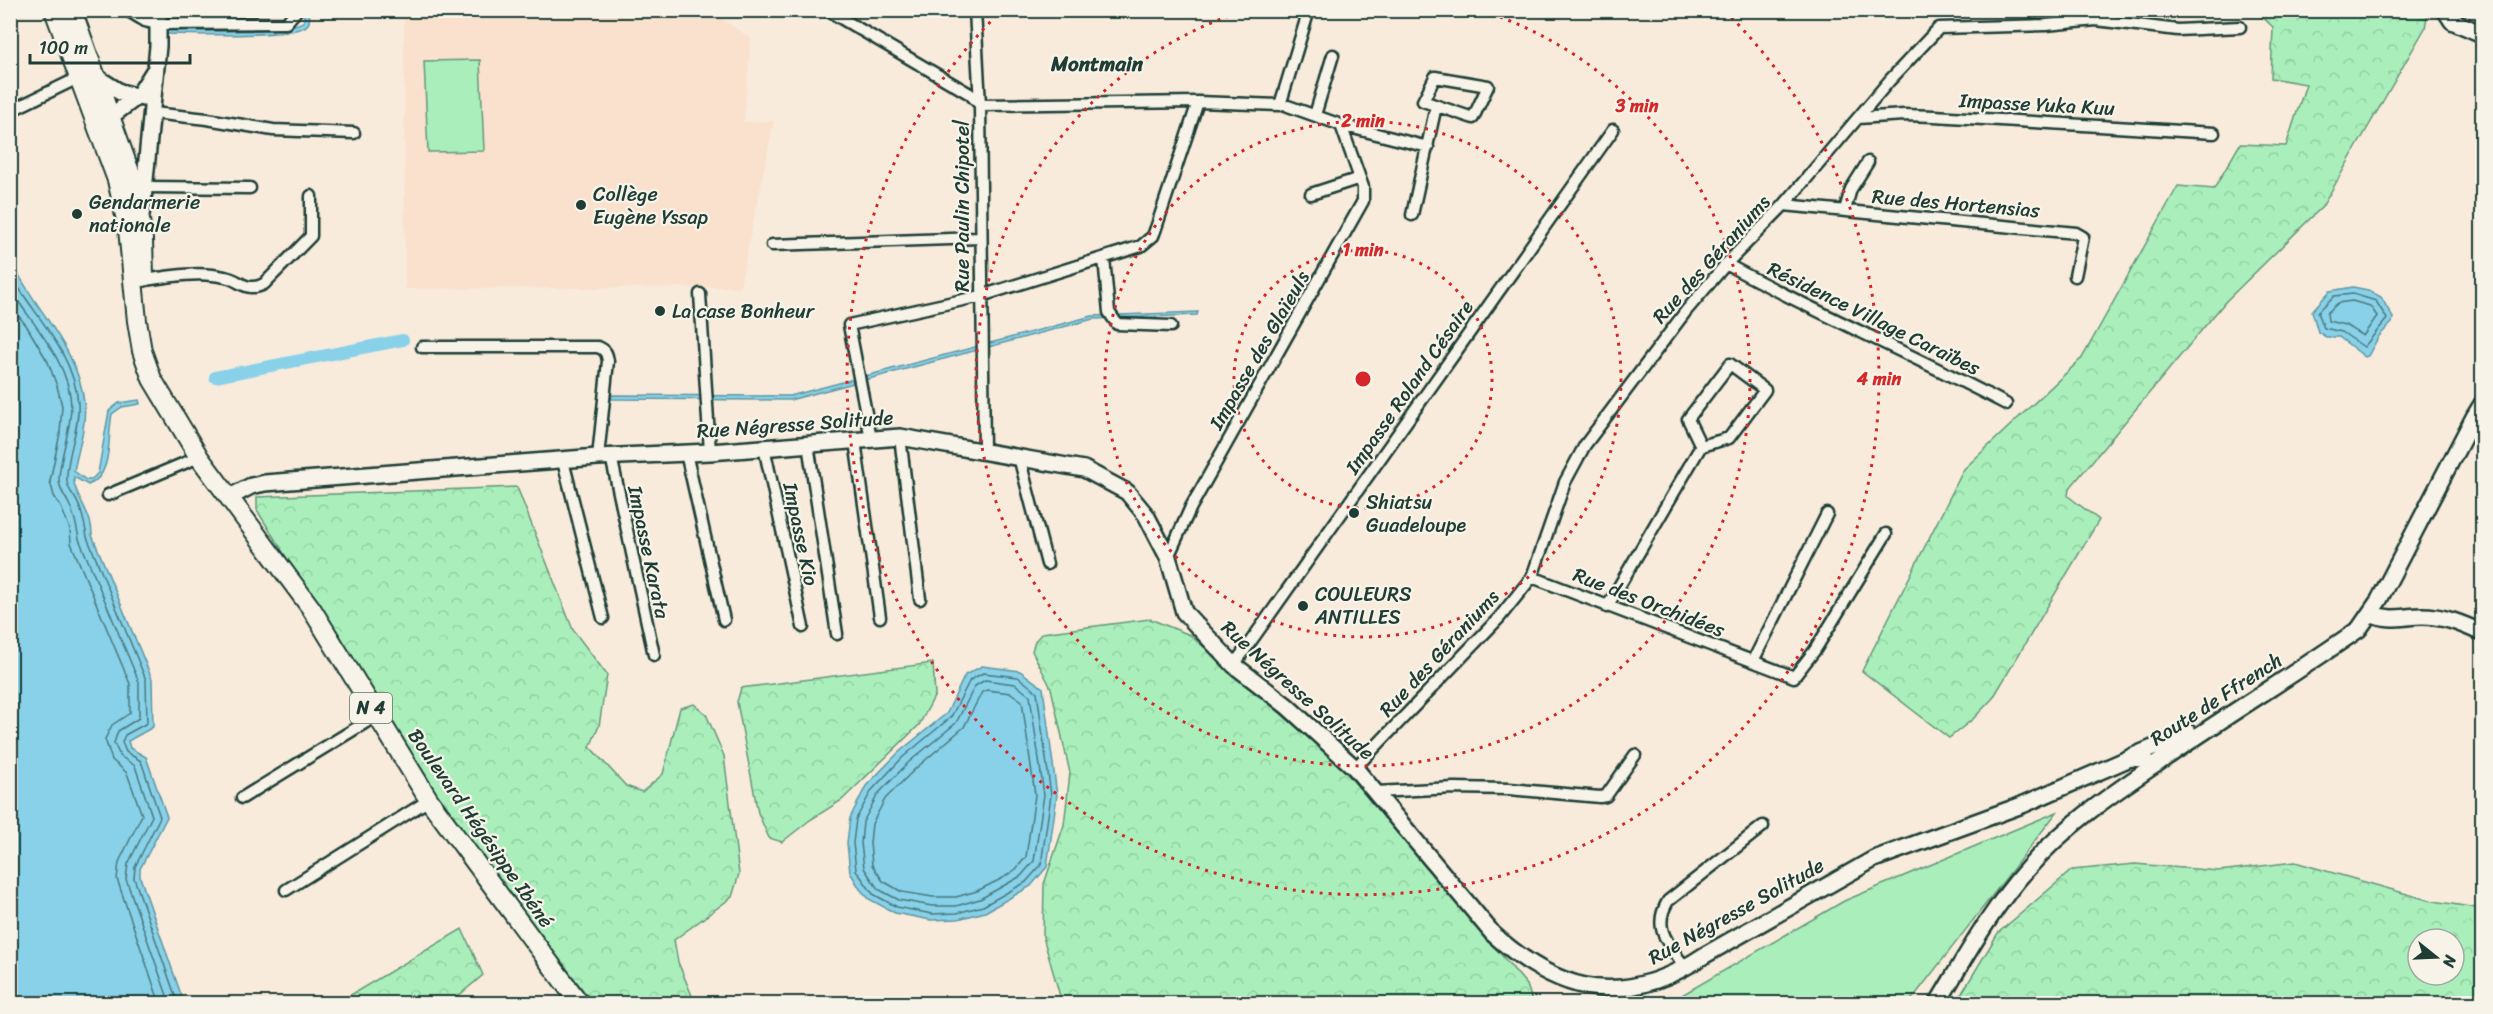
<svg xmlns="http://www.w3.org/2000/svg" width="2493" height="1014" font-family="Sriracha,sans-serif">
<defs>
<pattern id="forest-crowns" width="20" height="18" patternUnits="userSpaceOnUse" patternTransform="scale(1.5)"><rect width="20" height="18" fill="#aaefbb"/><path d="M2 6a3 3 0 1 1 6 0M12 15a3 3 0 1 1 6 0" fill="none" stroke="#92cea1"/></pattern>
</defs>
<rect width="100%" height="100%" fill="#f8ebdc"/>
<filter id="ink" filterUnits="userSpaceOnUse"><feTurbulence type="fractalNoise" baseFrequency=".0167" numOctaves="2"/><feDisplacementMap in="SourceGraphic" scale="12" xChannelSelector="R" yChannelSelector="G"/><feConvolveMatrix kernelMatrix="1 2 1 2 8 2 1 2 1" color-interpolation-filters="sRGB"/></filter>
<g filter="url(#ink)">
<!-- built -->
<path fill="#f9e1cd" d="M404,11H714V14L751,38L744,122L774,121L740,287L405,289Z"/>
<!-- green -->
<path fill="#aaefbb" stroke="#649678" stroke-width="1.5" d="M480,60L484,151L428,152L424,61Z
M2057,812L1909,1003H1668L1844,901Z"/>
<!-- forest -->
<path fill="url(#forest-crowns)" stroke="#649678" stroke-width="1.5" fill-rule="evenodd" d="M2256,11H2428L2425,28L2322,207L2226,301L2069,489L2068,496L2099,520L1993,698L1973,719L1949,738L1862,671L1964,469L2082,358L2178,186L2214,189L2240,144L2286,146L2306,84L2271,78L2273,27Z
M517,487L573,630L607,675L599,726L590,747L626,786L642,792L663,774L680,708L694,704L706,714L724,756L739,874L732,897L674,940L678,962L695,1003H593L432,795L257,510V497Z
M1150,619L1190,635L1338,763L1527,985L1533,1003H1062L1043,937L1044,884L1064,825L1070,773L1051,688L1032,651L1035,641L1042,633Z
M933,663L935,695L919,725L842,800L810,820L782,842L769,838L758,813L737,702L741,688Z
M2295,862L2428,900L2482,909V1003H1956L1998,933L2072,870L2135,864L2219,871ZM2418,939H2454V975H2418Z
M462,929L483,975L450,1003H337Z"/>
<!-- water -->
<path fill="#88d1e9" stroke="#5e96a1" stroke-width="1.5" d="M115,11C133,10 147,23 164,27C188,33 285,34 304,21V11H309C309,15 311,20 308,24C298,39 185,34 164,34L147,29Z
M11,260C33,308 78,347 84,402C87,425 78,449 74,471L86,480H91L98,473L109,411L119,403L139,400L140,404L122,407L112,414C107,435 114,476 88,485L74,477C72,493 93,513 92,535L152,679L153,727L128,741L130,748L146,757L167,817L140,869V877L184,1003H11Z
M2353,287L2368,290L2381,297L2393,318L2392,323L2379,336L2368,356L2365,357L2339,337H2326L2318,332L2312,311L2330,291Z
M1198,312L1197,315L1093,319L790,400L611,399L612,395L790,396L1092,316Z
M982,666L1020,671L1043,688L1057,795L1047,867L1031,886L985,912L958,919L931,920L895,913L869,899L860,889L850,872L847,843L850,818L866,786L899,752L947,713L965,675Z"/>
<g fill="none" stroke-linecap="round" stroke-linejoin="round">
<!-- shore -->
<path stroke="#49787c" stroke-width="1.5" d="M10,274C34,315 75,354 78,404C80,430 65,458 67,482C68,489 71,492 75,498C82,509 85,525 87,537L146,680L147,723L125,735L122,742L126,752L141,761L160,817L135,867L134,878L178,1004
M10,289C32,324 70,362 71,406C71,431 60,455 59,479C59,490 65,496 69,504C75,516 77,527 79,539L139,682V718L118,731L114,743L120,756L135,766L152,816L128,864L126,879L170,1004
M2353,294L2376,301L2387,319L2364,347L2342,332L2324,328L2318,312L2334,296Z
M2352,301L2370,306L2377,316L2363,336L2345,325L2328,321L2327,313L2338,303Z
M10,306L26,325L48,362L57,386L62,406L60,433L50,481L54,496L61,507L70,529L71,543L130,684V713L112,725L105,739L112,760L127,773L142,815L119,862L117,879L160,1004
M983,673L1018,677L1037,692L1051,795L1041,865L1026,882L983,906L957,913L932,914L897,907L873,894L856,870L853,843L856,819L872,790L903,757L951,717L970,680Z
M985,680L1015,684L1030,696L1044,795L1034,861L1021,876L980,899L956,906H932L899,900L878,889L864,868L861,843L863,822L878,794L909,762L956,723L975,686Z
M987,690L1011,693L1022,701L1035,795L1026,857L1016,869L1003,878L977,891L956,897H933L902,892L883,881L872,865L870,843L872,824L885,799L915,769L964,727L982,692Z"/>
<!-- canal -->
<path stroke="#88d1e9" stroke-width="12" d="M215,377L403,340"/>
<!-- street casing -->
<g stroke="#1f3d34" stroke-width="15">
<path id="street" d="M127,10L145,21L159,24L286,23L297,10
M827,10L970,94L980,105
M975,10L980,105L984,451
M1435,77L1488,86L1473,118L1423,101Z
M980,105L1198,102L1280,105L1309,10
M1288,106L1341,125L1428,147
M10,111L78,78
M153,113L207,119L273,130L354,133
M1315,115L1333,55
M1858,118L1904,115L1934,116L2214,133
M145,187L250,188
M1311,194L1360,178
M1784,205L2076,233L2083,237L2075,276
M1845,210L1851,189L1868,162
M1412,215L1436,106
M772,245L980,238
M1104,258L1109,312L1117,324L1171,326
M1726,264C1818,314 1914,355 2006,404
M145,280C170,276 200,271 225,277C241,280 246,293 264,284L311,236V196
M700,294L710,452
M422,347H598C606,350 607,354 608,361L598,457
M900,437L920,599
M871,439L849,325L981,296L1141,246L1153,236L1156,228L1198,102
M855,441L880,617
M808,444L837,634
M764,447L803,627
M686,453L724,620
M611,456L654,655
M1019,457L1047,564
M563,461L603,618
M108,495L199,457
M1168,557L1191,507L1363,201V187L1341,125
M1532,577L1794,677L1815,650L1886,534
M1607,607L1701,446L1729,438L1765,390L1730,364L1688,419L1701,446
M1753,661L1827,514
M1234,665L1613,130
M1355,768L1499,618L1532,577L1565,482L1585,445L1686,311L1726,264L1784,205L1890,80L1939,28L2046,25L2096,20L2178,30L2240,27
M1376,792L1454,788L1509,789L1600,797L1606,796L1635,755
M242,798L376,716
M286,890L429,800
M1685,968C1670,945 1651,929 1668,901L1763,826"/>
</g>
<!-- secondary casing -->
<g stroke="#1f3d34" stroke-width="20">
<path id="secondary" d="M2445,10L2452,21L2482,34
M96,77L120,92L143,98
M102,123L138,96L154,71
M142,211L158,46V10
M230,497L251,486L265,483L598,457L710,452L900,437L1084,469L1127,492L1146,515L1168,557L1184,612L1234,665L1287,706L1355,768L1493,934C1562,996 1626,1008 1705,955L1874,859L2022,805L2130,758L2142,759L2151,767
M2371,613C2389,622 2404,616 2422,616C2444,616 2463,624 2482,633
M2131,757L2189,733
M1937,1004C1965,958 1992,908 2028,868C2064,827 2110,795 2155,765C2222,718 2292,676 2359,629L2379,600L2474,417L2482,404"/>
</g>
<!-- primary casing -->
<g stroke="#1f3d34" stroke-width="22">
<path id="primary" d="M54,10L117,180L128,229L137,321L142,351L152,379L199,457L311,608L429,800L580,1004
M72,10L135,186L143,240L144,277"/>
</g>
<!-- street -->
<use href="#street" stroke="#f7f3e8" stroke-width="10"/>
<!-- secondary -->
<use href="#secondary" stroke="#f7f3e8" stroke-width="15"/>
<!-- primary -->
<use href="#primary" stroke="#f7f3e8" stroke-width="18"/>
</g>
</g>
<!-- distance rings -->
<g fill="none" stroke="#d62828" stroke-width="3" stroke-dasharray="3 6">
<circle cx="1363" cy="379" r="129"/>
<circle cx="1363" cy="379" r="258"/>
<path d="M1483 11A387 387 0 1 1 1243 11"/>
<path d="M1725 11A516 516 0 1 1 1001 11"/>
</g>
<!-- markers -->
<g fill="#1f3d34" stroke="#f7f3e8" stroke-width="2">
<circle cx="581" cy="205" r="6"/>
<circle cx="77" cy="214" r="6"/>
<circle cx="660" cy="311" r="6"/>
<circle cx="1354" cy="513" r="6"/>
<circle cx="1303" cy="606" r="6"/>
</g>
<g text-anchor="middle" stroke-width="4.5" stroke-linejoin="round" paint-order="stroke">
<!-- shield labels -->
<rect fill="#f7f3e8" stroke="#60746a" stroke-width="1.5" x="350" y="693" width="42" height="30" rx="4.5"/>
<g font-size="18" font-weight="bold" fill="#1f3d34">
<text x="371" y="714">N 4</text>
</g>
<!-- street labels -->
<g font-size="20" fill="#1f3d34" stroke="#f7f3e8">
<text transform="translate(2037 104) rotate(3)" y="7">Impasse Yuka Kuu</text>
<text transform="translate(1956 203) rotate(5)" y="7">Rue des Hortensias</text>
<text transform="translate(962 206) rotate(-90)" y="7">Rue Paulin Chipotel</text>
<text transform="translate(1711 259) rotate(-48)" y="7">Rue des Géraniums</text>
<text transform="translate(1874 318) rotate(26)" y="7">Résidence Village Caraïbes</text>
<text transform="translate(1259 350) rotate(-60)" y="7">Impasse des Glaïeuls</text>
<text transform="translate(1409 387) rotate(-55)" y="7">Impasse Roland Césaire</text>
<text transform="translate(795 424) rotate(-4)" y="7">Rue Négresse Solitude</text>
<text transform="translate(801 534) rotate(78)" y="7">Impasse Kio</text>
<text transform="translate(649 552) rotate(78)" y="7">Impasse Karata</text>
<text transform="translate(1649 602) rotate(21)" y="7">Rue des Orchidées</text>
<text transform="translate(1439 653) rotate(-47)" y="7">Rue des Géraniums</text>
<text transform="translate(1298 690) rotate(42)" y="7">Rue Négresse Solitude</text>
<text transform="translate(2216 699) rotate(-33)" y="7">Route de Ffrench</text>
<text transform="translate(481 828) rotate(55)" y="7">Boulevard Hégésippe Ibéné</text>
<text transform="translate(1736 911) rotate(-29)" y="7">Rue Négresse Solitude</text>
</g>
<!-- poi labels -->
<g font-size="20" fill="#1f3d34" stroke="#f7f3e8" text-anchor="start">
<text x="593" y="201">Collège<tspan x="593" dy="23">Eugène Yssap</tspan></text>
<text x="89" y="209">Gendarmerie<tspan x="89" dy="23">nationale</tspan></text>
<text x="672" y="318">La case Bonheur</text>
<text x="1366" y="509">Shiatsu<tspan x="1366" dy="23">Guadeloupe</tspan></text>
<text x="1315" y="601">COULEURS<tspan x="1315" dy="23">ANTILLES</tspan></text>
</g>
<!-- neighbourhood labels -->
<g font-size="21" font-weight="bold" fill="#1f3d34" stroke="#f7f3e8">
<text x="1097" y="71">Montmain</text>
</g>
</g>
<circle cx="1363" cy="379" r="9" fill="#d62828" stroke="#f7f3e8" stroke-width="3"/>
<g font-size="18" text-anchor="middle" font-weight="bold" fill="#d62828" stroke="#f7f3e8" stroke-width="4.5" stroke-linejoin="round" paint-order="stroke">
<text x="1637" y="112">3 min</text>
<text x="1363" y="127">2 min</text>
<text x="1363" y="256">1 min</text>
<text x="1879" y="385">4 min</text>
</g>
<!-- margin -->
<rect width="2493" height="1014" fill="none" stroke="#f7f3e8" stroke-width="36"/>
<rect x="18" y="18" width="2457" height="978" fill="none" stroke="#1f3d34" stroke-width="2" filter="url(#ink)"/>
<!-- north arrow -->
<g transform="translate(2436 957) rotate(108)"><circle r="28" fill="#f7f3e8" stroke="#a1aaa0" stroke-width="1.5"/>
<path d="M0-4.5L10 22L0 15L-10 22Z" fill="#1f3d34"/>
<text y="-9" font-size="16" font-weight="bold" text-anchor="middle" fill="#1f3d34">N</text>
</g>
<!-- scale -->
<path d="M30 54v9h160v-9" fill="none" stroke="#1f3d34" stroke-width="3"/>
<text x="39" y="54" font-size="18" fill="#1f3d34" stroke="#f7f3e8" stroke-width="4.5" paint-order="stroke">100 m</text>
</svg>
